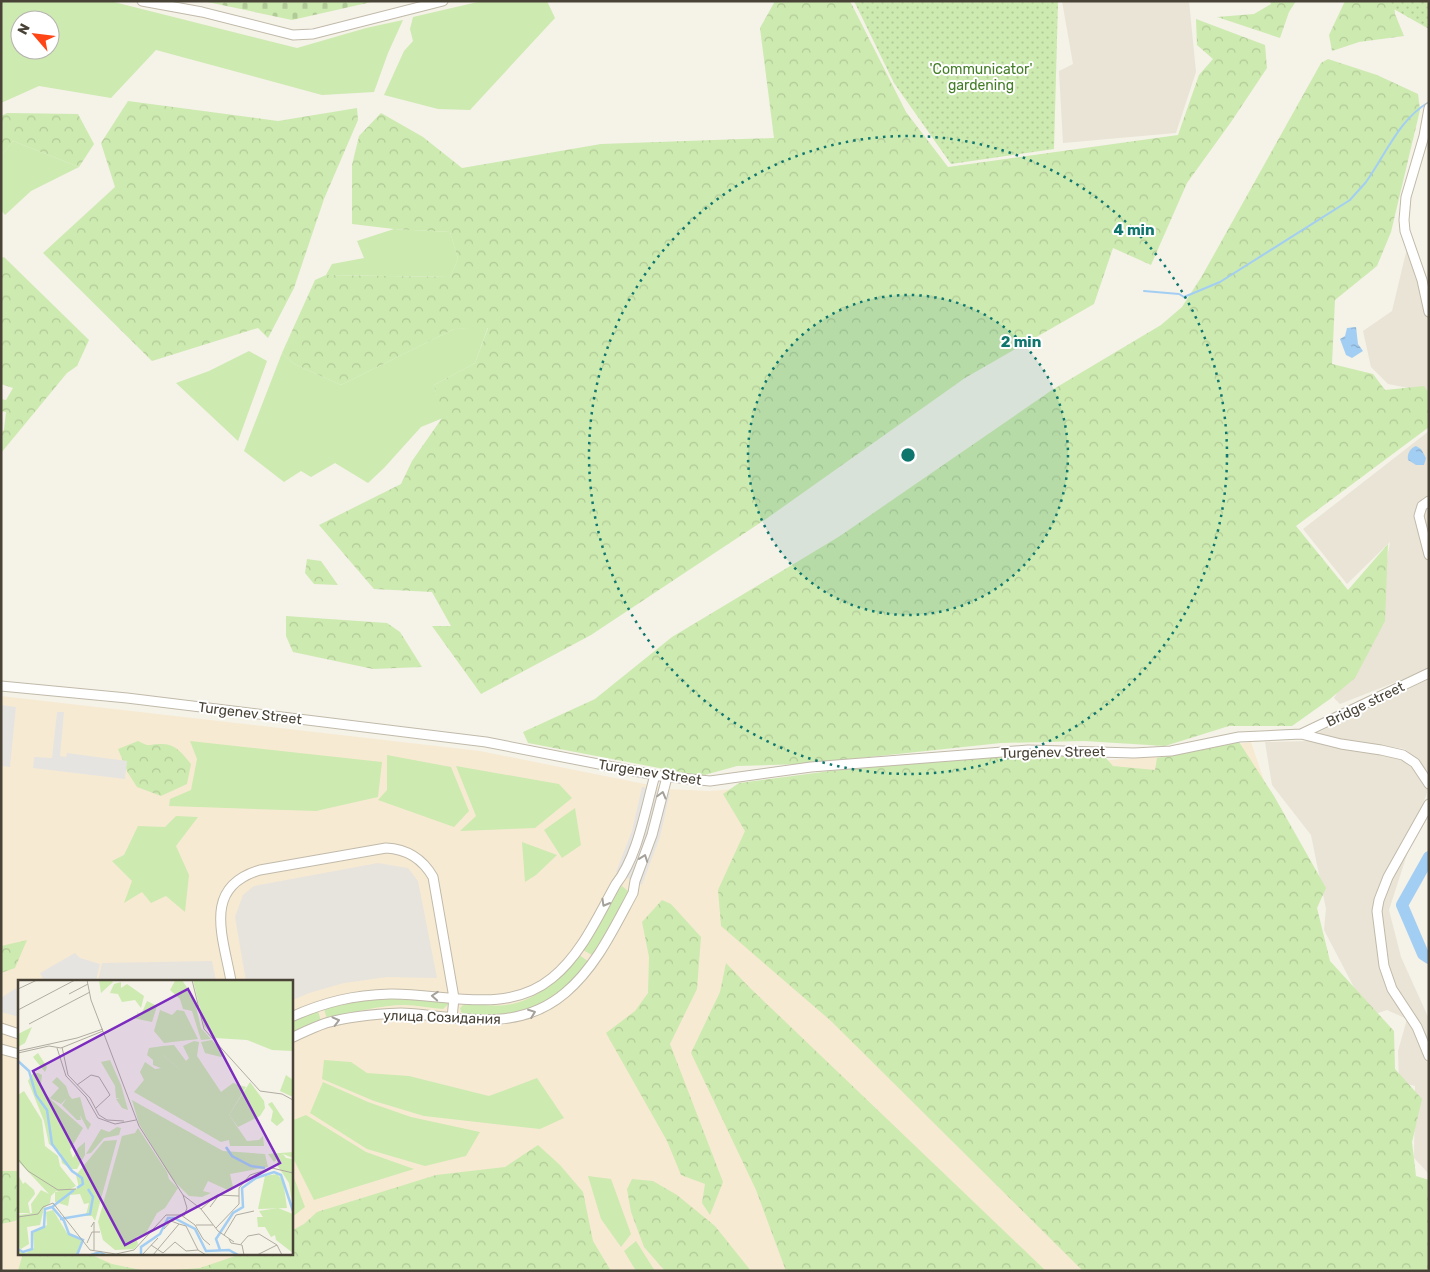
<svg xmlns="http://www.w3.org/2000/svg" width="1430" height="1272" font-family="Rubik,sans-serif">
<defs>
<pattern id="forest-crowns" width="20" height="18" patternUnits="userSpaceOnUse" patternTransform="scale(1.25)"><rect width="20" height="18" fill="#cdeab0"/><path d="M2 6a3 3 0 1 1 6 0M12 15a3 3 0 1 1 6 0" fill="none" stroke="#b2ca98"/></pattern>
<pattern id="cemetery-stones" width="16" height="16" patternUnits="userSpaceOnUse" patternTransform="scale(1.25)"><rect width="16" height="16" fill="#cdeab0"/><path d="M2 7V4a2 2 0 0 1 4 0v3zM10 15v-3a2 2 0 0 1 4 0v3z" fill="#b2ca98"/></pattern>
<pattern id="garden-dots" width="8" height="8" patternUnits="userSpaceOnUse" patternTransform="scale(1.25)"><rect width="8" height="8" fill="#cdeab0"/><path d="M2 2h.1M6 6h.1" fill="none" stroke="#b2ca98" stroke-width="1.8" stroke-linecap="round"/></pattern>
<pattern id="water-ripples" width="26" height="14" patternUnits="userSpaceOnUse" patternTransform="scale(1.25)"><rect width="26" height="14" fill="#a3cef3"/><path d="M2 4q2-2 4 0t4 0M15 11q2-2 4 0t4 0" fill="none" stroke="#87a9c6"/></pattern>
</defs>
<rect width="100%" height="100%" fill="#f5f2e8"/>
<!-- residential -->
<path fill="#e9e4d6" d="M1062,1H1189L1196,72L1176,133L1063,143L1059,71L1073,64Z
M1408,244L1429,292V399L1423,391L1388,384L1371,367L1363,331L1392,311Z
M1429,431V669L1340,704L1334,698L1375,631L1390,542L1347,584L1303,529Z
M1429,679V772L1405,749L1320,736L1319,732Z
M1308,741L1399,758L1429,781V786L1389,910L1401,957L1429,1019V1174L1414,1158L1415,1086L1399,1082L1398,1051L1407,1019L1387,1010L1369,1016L1324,930L1326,909L1311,835L1272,785L1265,742Z"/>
<!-- commercial -->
<path fill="#f7ead3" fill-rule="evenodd" d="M1,696L480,751L670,789L688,790L709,791L1162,756L1251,742L1422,1249L1410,1271H1ZM19,981H291V1253H19Z"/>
<!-- industrial -->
<path fill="#e7e3dd" d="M378,863L408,868L418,881L437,978L387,977L344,983L309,993L291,1001V981H246L235,917L243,895L254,886Z
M212,961L216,981H98L102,963Z"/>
<!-- green -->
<path fill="#cdeab0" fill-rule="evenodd" d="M1,1H110L297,48L366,28L403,20L388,53L374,92L322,95L156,50L111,98L39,86L1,103ZM20,20H50V50H20Z
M482,1H547L555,18L470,110L438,109L384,95L404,51L413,41L410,29L413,17Z
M13,141L79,167L31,191L5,215L1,210V156Z
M394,229L450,232L458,259L450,277L326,275L332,264L364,258L357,241Z
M488,327L475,363L434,385L443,418L421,427L384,468L368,483L335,463L311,477L301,471L284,482L244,451L282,353L294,364L341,385L454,329Z
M249,351L267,361L238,441L176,383L209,371Z
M190,741L382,762L378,797L316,811L169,806L170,799L191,790L197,759Z
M387,755L451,767L469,811L454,827L378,800L387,790Z
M456,766L559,784L572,798L535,828L460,831L476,816Z
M575,808L581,845L562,858L544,830Z
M176,816L198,817L176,846L189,875L185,912L166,896L151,903L142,892L124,903L132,881L112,861L124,855L138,826L165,827Z
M522,842L557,855L536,875L525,882Z
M622,886L628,891L627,894L611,925L592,955L583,950L618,890Z
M579,955L588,961C559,998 538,1012 491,1015C482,1015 468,1017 461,1012L460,1008L463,1005C477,1003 492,1007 506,1005C536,1001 561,979 579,955Z
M405,998L448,1002L449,1004L443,1009C430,1008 417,1005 404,1005C382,1005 349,1013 327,1019L324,1009L365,1000Z
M318,1011L321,1021L291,1033V1021Z
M324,1060L351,1062L367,1073L409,1076L489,1096L537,1078L564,1118L540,1129L424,1116L374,1101L322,1079Z
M323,1082L368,1102L411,1117L480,1132L466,1156L425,1166L367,1149L310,1113Z
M306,1115L366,1152L414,1169L314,1200L291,1154V1121Z
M291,1170L305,1207L291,1218Z
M588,1176L611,1179L631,1234L621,1247L601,1219Z
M636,1241L655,1271H636L624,1251Z"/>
<!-- forest -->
<path fill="url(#forest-crowns)" d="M775,1H850L906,112L948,167L1178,135L1199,75L1213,59L1197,45L1196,19L1265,45L1267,68L1231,122L1187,183L1151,265L1113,248L1094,304L965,378L766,519L591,635L481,694L432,626H451L432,592L374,589L319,525L401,484L412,461L442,418L434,385L475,363L488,328L454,329L341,385L294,364L282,353L315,280L326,275L450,277L458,259L450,232L394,229L352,224V165L359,136L381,113L423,137L462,168L601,144L774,138L760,28Z
M1270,1H1296L1289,12L1280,38L1217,17L1254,14L1271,4Z
M1345,1H1394L1395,14L1404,36L1359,42L1332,51L1329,35Z
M1328,59L1377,75L1418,94L1420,110L1391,232L1377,266L1335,300L1332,364L1373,374L1385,390L1424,386L1429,393V427L1296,526L1348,590L1388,544L1385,621L1355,678L1330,699L1292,726H1229L1165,746L1084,741L1001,743L804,764L737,766L701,776L528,743L523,732L595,699L672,637L840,536L1052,390L1161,325L1182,307L1202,276L1321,63Z
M128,101L278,121L357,108L358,120L324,199L294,288L268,338L258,328L152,361L43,253L115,187L101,143Z
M7,113L78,114L94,144L79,167L13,141L1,156V116Z
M4,257L89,340L77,366L67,373L1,453V432L4,430L6,412L1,411V399L6,400L13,388L1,384V258Z
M307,559L321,561L338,585L314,584L305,573Z
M286,616L387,623L400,632L422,667L373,669L293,652L286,636Z
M138,741C152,748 147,744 161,744C175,743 183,754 191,764L187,784L161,796L137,787L128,773L118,749Z
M1239,742L1274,796L1326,888L1317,908L1330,961L1394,1031L1395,1069L1422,1099L1412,1142L1416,1176L1429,1180V1271H1083L831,1021L721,926L718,890L745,831L723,794L739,783L830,771L990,756L1103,755L1113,766L1155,770L1157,758Z
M662,900L671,904L701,937L697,989L670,1044L723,1182L710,1215L702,1203L705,1184L681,1175L667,1141L606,1033L635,1011L648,993L649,957L642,922Z
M27,940L15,968L1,973V946Z
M726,963L748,986L1046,1271H786L756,1190L691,1053L720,992Z
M538,1145L560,1165L583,1192L593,1241L611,1271H163L200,1268L244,1253H291V1231L304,1224L317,1212L436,1175L505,1167Z
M1,1171H19V1218L15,1221L1,1224Z
M632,1179L653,1181L677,1195L715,1226L751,1271H665L644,1247L631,1212L627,1189Z
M23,1253H87L112,1264L146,1271H18Z"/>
<!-- cemetery -->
<path fill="url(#cemetery-stones)" d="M203,1H376L292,20Z"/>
<!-- garden -->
<path fill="url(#garden-dots)" d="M854,1H1058L1054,149L951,164L894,83Z
M1391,1H1429V29L1392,8Z"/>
<!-- parking -->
<path fill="#e6e4e0" d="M1,705L16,707L10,767L1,766Z
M57,712H64L60,756L66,757L67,753L127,761L125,779L33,768L34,757L52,758Z
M642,787L670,793L660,837L642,885L616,872L632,831Z
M75,953L80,958L100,964L96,981H44L40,973Z
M16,988L19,992V1017L1,1012V998Z"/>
<!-- water -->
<path fill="url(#water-ripples)" d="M1356,327L1358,344L1363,351L1352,358L1346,355L1340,339L1345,336L1347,328Z
M1416,446L1421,449L1426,458L1424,465H1416L1408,460C1407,454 1410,448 1416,446Z"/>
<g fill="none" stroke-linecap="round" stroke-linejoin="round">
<!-- stream -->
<path stroke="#a3cef3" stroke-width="2" d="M1144,291L1179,294L1184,297L1220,282L1350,200C1355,194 1361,188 1366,182C1385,156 1399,119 1429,102"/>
<!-- river -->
<path stroke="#a3cef3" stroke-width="12" d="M1429,857L1402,905L1423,954L1429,958"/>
<!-- minor casing -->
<g stroke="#c1baaa" stroke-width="11">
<path id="minor" d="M142,1L202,12L293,35L313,34L443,1
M1429,108L1424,136L1406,197L1404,220L1405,231L1422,280L1429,312
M1429,501L1422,506L1419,516L1429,555
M1,686L127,698L486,742L660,776L710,781L811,767L1028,750L1134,753L1171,751L1239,737L1301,734L1341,744L1381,750L1403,755L1415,763L1429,784
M1301,734L1429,673
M1429,804L1388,877L1379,900L1377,911L1384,966L1392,989L1417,1027L1429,1056
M231,981C223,936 202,887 260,870L386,848C407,849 422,858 433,877L454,998L452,1018
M291,1017C325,1002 353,995 390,994C444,993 506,1016 552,978C581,955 598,916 616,884C638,856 645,810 655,775
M1,1028L19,1034
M291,1038C302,1033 314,1027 326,1023C350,1016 376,1014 401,1013C412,1013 424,1015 435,1016C483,1021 526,1026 565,993C596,967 614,928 633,893L635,881L652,835L667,777
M1,1049L19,1054"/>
</g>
<!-- minor -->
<use href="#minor" stroke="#fff" stroke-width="9"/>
</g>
<!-- one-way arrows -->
<defs><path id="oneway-chevron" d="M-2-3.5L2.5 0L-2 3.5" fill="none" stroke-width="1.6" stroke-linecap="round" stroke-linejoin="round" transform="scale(1.25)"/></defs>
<g stroke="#a4a09a">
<use href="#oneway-chevron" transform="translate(662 795) rotate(-75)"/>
<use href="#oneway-chevron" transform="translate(644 858) rotate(-70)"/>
<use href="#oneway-chevron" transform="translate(605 903) rotate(120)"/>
<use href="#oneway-chevron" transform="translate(435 996) rotate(-176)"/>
<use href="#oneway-chevron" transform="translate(532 1013) rotate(-21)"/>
<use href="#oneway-chevron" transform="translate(336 1021) rotate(-14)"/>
</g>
<!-- distance rings -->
<circle cx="908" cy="455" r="160" fill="#0f766e" fill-opacity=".12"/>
<g fill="none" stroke="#0f766e" stroke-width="2.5" stroke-dasharray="2.5 5">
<circle cx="908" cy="455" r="160"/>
<circle cx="908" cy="455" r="319"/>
</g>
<g text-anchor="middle" stroke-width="4" stroke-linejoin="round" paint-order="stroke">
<!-- park labels -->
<g font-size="14" fill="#437e26" stroke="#fff">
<text x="981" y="74">'Communicator'<tspan x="981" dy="16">gardening</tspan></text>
</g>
<!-- street labels -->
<g font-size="14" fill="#494236" stroke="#fff">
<text transform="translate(1365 704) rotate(-26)" y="5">Bridge street</text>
<text transform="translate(250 713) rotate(7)" y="5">Turgenev Street</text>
<text transform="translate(1053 752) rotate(-1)" y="5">Turgenev Street</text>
<text transform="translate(650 772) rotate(9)" y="5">Turgenev Street</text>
<text transform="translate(442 1017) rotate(2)" y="5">улица Созидания</text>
</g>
</g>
<!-- overview -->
<g transform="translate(18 980)">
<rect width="275" height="275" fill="#f5f2e8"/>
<path d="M164,0L176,18L183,48L193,59L183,60L174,31L165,29L162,19L152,10L157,1ZM194,60L206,74L203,77L187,73L183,62ZM145,66V75L161,89L148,90L135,85V80L129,75L131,68ZM92,80L103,105L110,130L104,128L98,119H102L98,118L97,106L83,82ZM39,97L48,106L51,115L54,119L62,117L68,139L73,144L70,150L62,135L63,140H59L44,125L49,118L43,124L32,118L41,108L34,102ZM259,194L265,200L269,228L240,229L247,196Z" fill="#cdeab0"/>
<path d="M81,0H93L95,2L83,13ZM103,2V8L109,4L126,16L123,28L117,20L104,22L100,14L92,13L96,4ZM129,21L139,26L134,42L115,38L120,36L119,32L123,35ZM142,30L154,35L159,30L166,31L180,59L146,63L136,51ZM14,47L7,63L0,67V54ZM176,61L181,62L179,76L203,112L215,103L228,107L211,135L229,161L241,160L245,156L246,166H212L211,160L203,162L116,112L126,100L122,92L127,82L137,89L151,87L161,89L145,75V66L156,65L168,81L171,78L165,66ZM20,73L29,87L27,92L15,77ZM20,93L24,95L23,104L28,115L65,148L52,170L55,178L60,168L67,162V175L59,189H53L44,183L42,172L31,164L26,141L10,101L14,94ZM268,95L275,100V117L262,111ZM114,120L205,171L247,174L250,187L212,194L215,207L212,211L190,201L185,211L193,213L184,217L171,216L154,199L121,144ZM254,122L266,140L259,146L253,141L255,131L250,124ZM99,147L103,148L101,155L86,158L73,173L68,174L83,149L91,152ZM120,148L149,192L151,199L160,208L147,228L139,233L128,253L118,257L120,264L116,269L97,270L85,260L80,242L104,156L117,153ZM99,160L77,241L74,236H61L68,235L71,223L66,224L62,214L52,215L50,226L37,222V212L61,208L58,195L86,161ZM275,172V178L265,174L256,182L250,174ZM0,195L5,204L7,202L16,210L17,214L10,223L12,233H0ZM260,228L275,234V273L258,260L257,255L253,257L247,247H240L239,237H245L241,231Z" fill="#cdeab0"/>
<path d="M175,0H275V71L254,70L229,60L197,58L186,46Z" fill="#cdeab0"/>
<path d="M232,102L246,121L247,128L242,136L220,147L211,135ZM6,111L24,140L27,166L40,176L42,186L58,206L47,212L38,211L33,216L32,223L26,228L22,245L9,247L11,264L3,269L0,266V235L14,233L13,224L23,210L31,214L0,181V115ZM265,174L268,178L275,179V228L271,203L259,185V179ZM35,230L49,253L64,261L59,275H0V270L8,273L16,268L15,253L29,245L28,232Z" fill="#cdeab0"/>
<path fill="none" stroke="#a3cef3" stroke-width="2.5" d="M0,81L11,91L18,115L29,130L34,164L54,191L64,198L65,204L59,208M208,167L214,176L233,186L247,188M34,227L56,210M42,239L72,234L75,217L70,209M0,269L5,272L14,269V252L26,247L27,229L34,227L46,241L51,254L65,260L59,275M202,270L198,259L215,233L225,227L224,208L238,198L256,192L263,195L275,231M73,275L82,272L87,275M123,275V267L142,254L150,238H156L177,249L188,271L211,270L220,275"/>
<path fill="none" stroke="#b0aca1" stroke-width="1" d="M69,0L73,20L121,146L165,215L169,228L166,236M174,0L186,49L242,111L264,114L275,120M0,9L19,0M51,14L70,4M0,30L57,0M11,44L72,12M44,67L50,95L72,118L81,135L89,140L106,141M39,68L48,96L68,117L80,138L97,144L118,140M0,71L59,58L85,49M0,73L31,66L43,68L85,51M59,105L73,95L81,97L92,115L78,128M0,179L10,191L40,210L58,209M165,215L183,229L200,251L216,262M192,227L201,215M183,229L199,215L221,216M0,237L20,234L25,227L35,223L72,270L98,274L116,270L148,235H163L177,245L185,259L192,265M178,245H195M73,247L76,242V270M198,248L221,224V208L232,195L254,188L275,193M146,249L153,241L161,244M206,255L218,235L236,231M211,259L213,263L224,265L226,275M69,263L74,252H82M223,264L230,256L241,254L259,265L264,275M133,265L145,273L157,262L168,271L180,270L188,275M124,275L140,258M135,275L161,244L168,246L180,270M239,275L259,265"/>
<path fill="#7b2cbf" fill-opacity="0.15" stroke="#7b2cbf" stroke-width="2.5" d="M170,9L262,183L107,265L15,91Z"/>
<rect width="275" height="275" fill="none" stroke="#494236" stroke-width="2.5"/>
</g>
<circle cx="908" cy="455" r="8" fill="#0f766e" stroke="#fff" stroke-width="2.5"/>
<g font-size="15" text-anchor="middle" font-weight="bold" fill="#0f766e" stroke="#fff" stroke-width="4" stroke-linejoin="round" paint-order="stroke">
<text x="1134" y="235">4 min</text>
<text x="1021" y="347">2 min</text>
</g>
<!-- border -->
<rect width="1430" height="1272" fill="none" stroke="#494236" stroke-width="5"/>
<!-- north arrow -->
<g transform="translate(35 35) rotate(298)"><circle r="24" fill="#ffffff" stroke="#b6b3af"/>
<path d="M0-4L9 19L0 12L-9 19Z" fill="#ff4415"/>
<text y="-8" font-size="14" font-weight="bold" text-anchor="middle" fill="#494236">N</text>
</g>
</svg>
